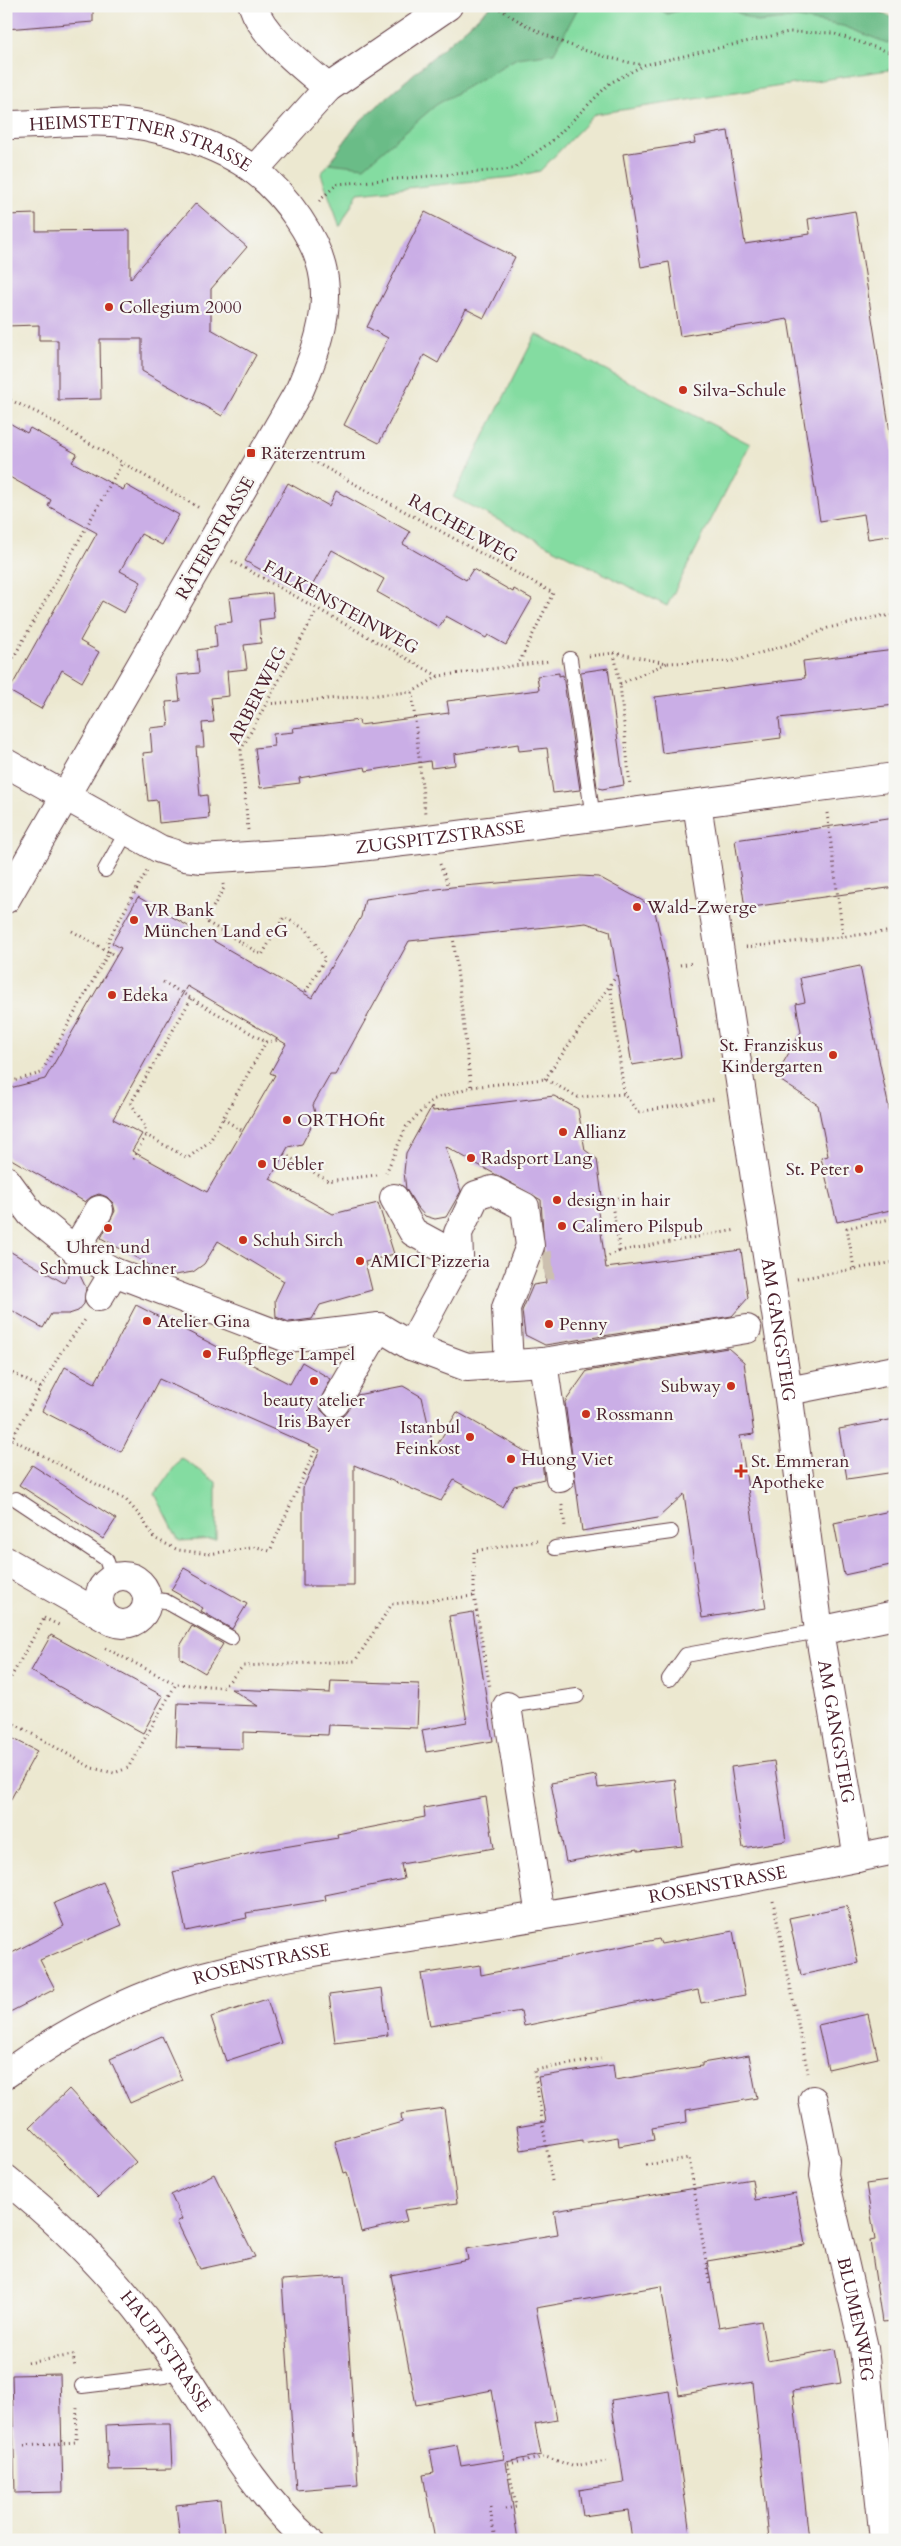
<svg xmlns="http://www.w3.org/2000/svg" width="901" height="2546" font-family="Cardo,serif">
<rect width="100%" height="100%" fill="#f6f6f2"/>
<filter id="ink" filterUnits="userSpaceOnUse"><feTurbulence type="fractalNoise" baseFrequency=".02" numOctaves="2"/><feDisplacementMap in="SourceGraphic" scale="10" xChannelSelector="R" yChannelSelector="G"/><feConvolveMatrix kernelMatrix="1 2 1 2 8 2 1 2 1" color-interpolation-filters="sRGB"/></filter>
<filter id="wash" filterUnits="userSpaceOnUse"><feTurbulence type="fractalNoise" baseFrequency=".0096" numOctaves="4" result="noise"/><feDisplacementMap in="SourceGraphic" scale="20" xChannelSelector="R" yChannelSelector="G"/><feGaussianBlur stdDeviation="1.12" result="paint"/><feColorMatrix in="noise" values="0 0 0 0 0 0 0 0 0 0 0 0 0 0 0 0 0 1.4 0 .05"/><feComposite in="paint" operator="in"/></filter>
<g filter="url(#wash)">
<rect width="100%" height="100%" fill="#ece8d0"/>
<!-- green -->
<path fill="#84dca1" stroke="#677e66" d="M491,6H869L895,19V69L595,114L540,171L513,177L358,193L340,227L321,174L358,123Z
M536,334L750,444L667,606L453,497Z
M181,1458L216,1482V1539L179,1541L155,1494Z"/>
<!-- forest -->
<path fill="#6bbc87" stroke="#5a6e59" d="M491,6H579L554,53L517,58L436,105L364,167L329,163L358,123Z
M655,6H693L667,14Z
M724,6H869L895,19V41L887,43L843,26L797,18L757,22Z"/>
<g id="blocks">
<!-- building -->
<path fill="#caaee6" fill-rule="evenodd" d="M6,6H93V22L6,29Z
M728,131L745,244L810,234L808,219L855,211L895,463V535L868,539L864,514L820,521L788,319L680,336L669,262L641,267L623,154L695,143L694,137Z
M196,203L247,247L211,289V329L256,355L222,416L142,371V339H100L101,399L58,400V340H39V325L6,326V215L36,214V231L130,230V279Z
M425,212L515,257L484,318L466,309L438,363L424,355L379,443L344,425L388,338L367,327Z
M6,421L27,433L30,428L77,454L72,462L123,490L126,485L179,515L162,545L141,534L120,571L141,582L124,613L102,601L80,641L99,652L82,682L62,670L41,709L9,691L97,533L48,506L51,500L6,475Z
M288,483L329,506L336,491L410,532L403,544L466,580L473,569L513,592L514,589L532,599L506,645L488,635L486,638L446,616L439,627L377,592L384,579L332,550L307,595L245,561Z
M272,593L274,618L259,620L261,643L244,645L247,669L227,671L229,696L211,698L214,722L202,723L204,747H196L200,796L207,795L209,818L159,823L157,800L148,801L143,753L152,752L150,728L169,726L166,702L180,701L177,675L199,673L197,650L217,647L215,624L232,622L229,598Z
M895,650V705L779,718L781,738L662,753L655,697L805,678L803,661Z
M608,668L624,785L602,789L597,787L581,672Z
M559,673V676L563,675L580,790L553,793L547,748L519,751L518,744L454,754L455,765L431,768L430,761L366,771L365,767L299,778L300,783L260,788L255,748L274,746L273,734L294,732L293,728L359,720L360,725L449,713L447,701L539,690L537,676Z
M895,817V887L745,908L735,840Z
M580,876L599,877L654,907L668,971L681,1057L632,1065L610,931L586,923L409,941L335,1075H330L313,1105L316,1117L302,1144L288,1147L270,1179L333,1214L378,1203L394,1254L365,1262L372,1290L320,1305L312,1319L289,1322L276,1317L275,1300L284,1281L218,1241L204,1264L193,1272L169,1276L101,1238L115,1211L113,1203L107,1197L99,1194L91,1197L85,1202L6,1156V1089L45,1079L121,948L112,943L138,897L312,998L361,917L365,899L452,887ZM187,986L286,1044L270,1073L275,1075L207,1192L132,1151L142,1134L113,1119Z
M860,966L895,1138V1209L837,1222L821,1158L828,1156L818,1105L775,1077L801,1032L796,1004L805,1002L800,978Z
M554,1096L578,1109L585,1150L597,1159L603,1204L597,1205L606,1268L741,1250L748,1298L732,1316L545,1345L525,1335L522,1311L533,1285L546,1283L541,1200L445,1146L461,1191L446,1217L435,1219L425,1216L417,1207L406,1189L404,1172L406,1153L432,1106L433,1111Z
M6,1249L64,1283L73,1267L77,1269L86,1288L84,1304L78,1311L69,1314H51L43,1328L6,1307Z
M136,1305L290,1384L302,1362L331,1379L319,1402L321,1410L328,1417L335,1419L343,1416L357,1395L403,1386L422,1397L434,1450L457,1412L542,1461L544,1479L514,1486L502,1507L454,1480L441,1501L354,1465V1586H303V1488L320,1450L159,1379L121,1452L42,1411L65,1367L95,1383Z
M728,1348L744,1362L754,1434L740,1436L766,1608L702,1618L684,1494L658,1518L582,1531L565,1402L587,1371Z
M895,1419V1472L847,1479L839,1429Z
M32,1465L116,1519L103,1539L19,1485Z
M890,1511L895,1533V1564L844,1575L834,1523Z
M184,1568L247,1604L232,1629L201,1611L203,1608L171,1590Z
M473,1612L493,1741L426,1752L422,1730L467,1722L449,1616Z
M192,1626L223,1644L205,1673L180,1658V1646Z
M51,1635L163,1696L143,1733L31,1671Z
M331,1681L419,1684L417,1728L329,1725L328,1735L243,1732V1749L176,1747L178,1703L258,1706L231,1689L330,1693Z
M6,1735L37,1751L6,1808Z
M774,1761L786,1841L743,1848L731,1767Z
M596,1775L598,1788L675,1779L683,1846L638,1851V1849L566,1862L551,1783Z
M486,1797L494,1848L401,1864L404,1879L325,1895L326,1900L246,1913L247,1918L186,1931L173,1872L260,1851L338,1838L337,1834L425,1817L424,1808Z
M103,1882L122,1925L40,1960L55,1989L6,2014V1956L64,1926L54,1903Z
M847,1906L858,1963L801,1975L789,1918Z
M733,1931L745,1995L701,2003L698,1990L524,2026L521,2011L430,2026L421,1974L480,1965L481,1975L659,1939L661,1944Z
M382,1988L388,2035L335,2042L329,1995Z
M267,1999L281,2043L226,2061L211,2017Z
M868,2014L878,2058L828,2069L818,2025Z
M162,2036L182,2080L130,2103L110,2059Z
M749,2055L757,2098L686,2110L687,2122L652,2128L654,2140L619,2146L618,2137L582,2143V2140L521,2150L517,2127L546,2122L538,2077L613,2065L615,2080L702,2066V2063Z
M69,2089L136,2162L98,2197L30,2127Z
M444,2108L457,2203L404,2210L407,2221L361,2232L347,2172L344,2173L335,2141L402,2122L401,2114Z
M214,2174L255,2257L200,2269L177,2222L182,2219L171,2195Z
M752,2179L755,2200L796,2193L805,2245L707,2261L719,2328L761,2321L768,2361L835,2349L841,2383L793,2391L809,2540H769L753,2382L679,2395L661,2286L536,2308L557,2420L535,2424L541,2455L506,2462L518,2540H435L423,2475L434,2473L430,2450L457,2445L461,2466L504,2459L492,2390L416,2405L391,2275L468,2260L466,2249L558,2234L554,2211Z
M895,2180V2321L882,2322L870,2241L875,2240L866,2184Z
M344,2276L358,2485L296,2490L282,2280Z
M60,2374L63,2492L15,2493L12,2375Z
M669,2391L691,2540H632L628,2510L583,2516L579,2490L624,2483L611,2400Z
M149,2424H170L172,2469L108,2470L106,2426Z
M220,2500L225,2540H180L176,2505Z"/>
</g>
</g>
<g filter="url(#ink)">
<use href="#blocks" fill-opacity="0" stroke="#623d44" stroke-width="1"/>
<g fill="none" stroke-linecap="round" stroke-linejoin="round">
<!-- street-tunnel -->
<path stroke="#ccc0af" stroke-width="28" stroke-dasharray="28 14" stroke-linecap="butt" d="M544,1266L553,1265"/>
<!-- lane casing -->
<g stroke="#623d44" stroke-width="16">
<path id="lane" d="M570,659L593,818
M105,870L127,831
M16,1499L106,1559L113,1579
M555,1548L671,1532
M147,1599L165,1601L231,1638
M669,1679L686,1655L819,1631
M507,1706L577,1696
M82,2386L164,2376L181,2369"/>
</g>
<!-- street casing -->
<g stroke="#623d44" stroke-width="30">
<g id="street">
<path d="M253,6C263,37 304,67 328,88"/>
<path id="s1" d="M6,125C41,125 77,120 112,122C156,124 219,144 254,170C285,194 319,240 324,279C329,318 315,354 300,389L6,899"/>
<path d="M254,170L328,88L448,6"/>
<path id="s2" d="M6,763L160,849L185,857L202,859L325,851L428,839L895,777"/>
<path id="s3" d="M697,804L788,1391L819,1631L858,1858"/>
<path d="M6,1180L31,1214L75,1250L114,1272L287,1338L379,1327L411,1346L467,1367L543,1362L747,1329"/>
<path d="M394,1198L413,1232L459,1257L411,1346"/>
<path d="M75,1250L99,1210"/>
<path d="M459,1257L458,1233L476,1195L492,1190L525,1207L530,1246L506,1308L509,1364"/>
<path d="M99,1297L114,1272"/>
<path d="M543,1362L560,1478"/>
<path d="M788,1391L895,1370"/>
<path d="M335,1403L379,1327"/>
<path d="M6,1561L111,1621"/>
<circle cx="123" cy="1600" r="24"/>
<path d="M819,1631L895,1615"/>
<path d="M507,1706L540,1916"/>
<path id="s4" d="M6,2074C64,2032 131,1997 200,1977C297,1950 399,1940 497,1923C630,1901 763,1877 895,1850"/>
<path id="s5" d="M813,2100L825,2161L824,2175L864,2348L884,2540"/>
</g>
</g>
<!-- secondary casing -->
<g stroke="#623d44" stroke-width="30">
<g id="secondary">
<path id="s6" d="M6,2179C67,2228 120,2282 165,2346C210,2410 248,2487 308,2540"/>
</g>
</g>
<!-- path -->
<path stroke="#623d44" stroke-width="3" stroke-dasharray="1 4" stroke-linecap="butt" d="M496,6C539,37 592,56 643,65
M319,201L337,184L513,169L552,141L610,83L644,65L789,32L832,33L895,54
M6,398L40,414L201,509
M295,451L553,593L518,665
M232,561L438,676
M614,653L620,684L630,786
M589,656L614,653L667,663L734,661L796,642L828,628L881,616H895
M6,671L122,463
M620,684L667,663
M412,692L425,814
M267,704L412,692L439,676L550,661
M827,813L843,936
M248,830L241,750L317,610
M440,864L449,887
M223,884L224,888L205,921L262,955L284,917L307,930L325,959L305,993
M72,931L116,956
M453,936L471,1087
M746,947L895,931
M680,965L694,963
M163,982L266,1042
M610,983L624,1094
M191,999L131,1103L144,1125L146,1135L188,1158L210,1141L266,1042L279,1040
M545,1079L617,975
M6,1083L41,1073L109,952L108,940L147,871
M223,1119L243,1131
M284,1154L328,1181L377,1175
M133,1159L146,1135
M386,1173L406,1127L432,1100L471,1087L545,1079L578,1097L624,1094L638,1112L715,1099
M619,1198L611,1199L620,1251L736,1230
M604,1258L620,1251
M854,1268L847,1228L895,1218
M797,1279L895,1262
M13,1373L41,1388
M12,1439L126,1500L141,1517L154,1538L178,1550L209,1554L257,1547L270,1551L316,1448
M6,1449L61,1352L85,1320
M562,1505L565,1526
M474,1596L490,1687
M44,1618L61,1626
M105,1648L176,1684
M6,1686L45,1617
M6,1719L92,1768L114,1773L128,1768L176,1684L224,1687L243,1666L355,1661L392,1604L474,1596V1551L537,1541
M773,1901L808,2073
M646,2165L689,2158L710,2286
M552,2181L534,2070L601,2059
M28,2363L73,2355L75,2368
M24,2446L76,2442L77,2406
M490,2507L495,2540
M505,2509L516,2507L508,2464L546,2457L572,2466L608,2461"/>
<!-- lane -->
<use href="#lane" stroke="#fff" stroke-width="14"/>
<!-- street -->
<use href="#street" stroke="#fff" stroke-width="28"/>
<!-- secondary -->
<use href="#secondary" stroke="#fff" stroke-width="28"/>
</g>
</g>
<!-- markers -->
<g fill="#c8321e" stroke="#f6f6f2" stroke-width="2">
<circle cx="109" cy="307" r="5"/>
<circle cx="683" cy="390" r="5"/>
<rect x="246" y="448" width="10" height="10" rx="2.5"/>
<circle cx="637" cy="907" r="5"/>
<circle cx="134" cy="920" r="5"/>
<circle cx="112" cy="995" r="5"/>
<circle cx="833" cy="1055" r="5"/>
<circle cx="287" cy="1120" r="5"/>
<circle cx="563" cy="1132" r="5"/>
<circle cx="471" cy="1158" r="5"/>
<circle cx="262" cy="1164" r="5"/>
<circle cx="859" cy="1169" r="5"/>
<circle cx="557" cy="1200" r="5"/>
<circle cx="562" cy="1226" r="5"/>
<circle cx="108" cy="1228" r="5"/>
<circle cx="243" cy="1240" r="5"/>
<circle cx="360" cy="1261" r="5"/>
<circle cx="147" cy="1321" r="5"/>
<circle cx="549" cy="1324" r="5"/>
<circle cx="207" cy="1354" r="5"/>
<circle cx="314" cy="1381" r="5"/>
<circle cx="731" cy="1386" r="5"/>
<circle cx="586" cy="1414" r="5"/>
<circle cx="470" cy="1437" r="5"/>
<circle cx="511" cy="1459" r="5"/>
<path d="M738.5 1463.5h5v5h5v5h-5v5h-5v-5h-5v-5h5z"/>
</g>
<g text-anchor="middle" stroke-width="4.5" stroke-linejoin="round" paint-order="stroke">
<!-- street labels -->
<g font-size="18" fill="#4a1f2b" stroke="#f6f6f2">
<text dy="6" stroke="none"><textPath href="#s1" startOffset="138">HEIMSTETTNER STRASSE</textPath></text>
<text transform="translate(463 528) rotate(29)" y="6">RACHELWEG</text>
<text transform="translate(215 538) rotate(-60)" y="6">RÄTERSTRASSE</text>
<text transform="translate(341 607) rotate(29)" y="6">FALKENSTEINWEG</text>
<text transform="translate(257 695) rotate(-63)" y="6">ARBERWEG</text>
<text dy="6" stroke="none"><textPath href="#s2" startOffset="459">ZUGSPITZSTRASSE</textPath></text>
<text dy="6" stroke="none"><textPath href="#s3" startOffset="532">AM GANGSTEIG</textPath></text>
<text dy="6" stroke="none"><textPath href="#s3" startOffset="938">AM GANGSTEIG</textPath></text>
<text dy="6" stroke="none"><textPath href="#s4" startOffset="744">ROSENSTRASSE</textPath></text>
<text dy="6" stroke="none"><textPath href="#s4" startOffset="281">ROSENSTRASSE</textPath></text>
<text dy="6" stroke="none"><textPath href="#s5" startOffset="224">BLUMENWEG</textPath></text>
<text dy="6" stroke="none"><textPath href="#s6" startOffset="236">HAUPTSTRASSE</textPath></text>
</g>
<!-- poi labels -->
<g font-size="18" fill="#4a1f2b" stroke="#f6f6f2" text-anchor="start">
<text x="119" y="313">Collegium 2000</text>
<text x="693" y="396">Silva-Schule</text>
<text x="261" y="459">Räterzentrum</text>
<text x="647" y="913">Wald-Zwerge</text>
<text x="144" y="916">VR Bank<tspan x="144" dy="21">München Land eG</tspan></text>
<text x="122" y="1001">Edeka</text>
<text x="823" y="1051" text-anchor="end">St. Franziskus<tspan x="823" dy="21">Kindergarten</tspan></text>
<text x="297" y="1126">ORTHOfit</text>
<text x="573" y="1138">Allianz</text>
<text x="481" y="1164">Radsport Lang</text>
<text x="272" y="1170">Uebler</text>
<text x="849" y="1175" text-anchor="end">St. Peter</text>
<text x="567" y="1206">design in hair</text>
<text x="572" y="1232">Calimero Pilspub</text>
<text x="253" y="1246">Schuh Sirch</text>
<text x="108" y="1253" text-anchor="middle">Uhren und<tspan x="108" dy="21">Schmuck Lachner</tspan></text>
<text x="370" y="1267">AMICI Pizzeria</text>
<text x="157" y="1327">Atelier Gina</text>
<text x="559" y="1330">Penny</text>
<text x="217" y="1360">Fußpflege Lampel</text>
<text x="721" y="1392" text-anchor="end">Subway</text>
<text x="314" y="1406" text-anchor="middle">beauty atelier<tspan x="314" dy="21">Iris Bayer</tspan></text>
<text x="596" y="1420">Rossmann</text>
<text x="460" y="1433" text-anchor="end">Istanbul<tspan x="460" dy="21">Feinkost</tspan></text>
<text x="521" y="1465">Huong Viet</text>
<text x="751" y="1467">St. Emmeran<tspan x="751" dy="21">Apotheke</tspan></text>
</g>
</g>
<!-- margin -->
<rect width="901" height="2546" fill="none" stroke="#f6f6f2" stroke-width="25"/>
</svg>
